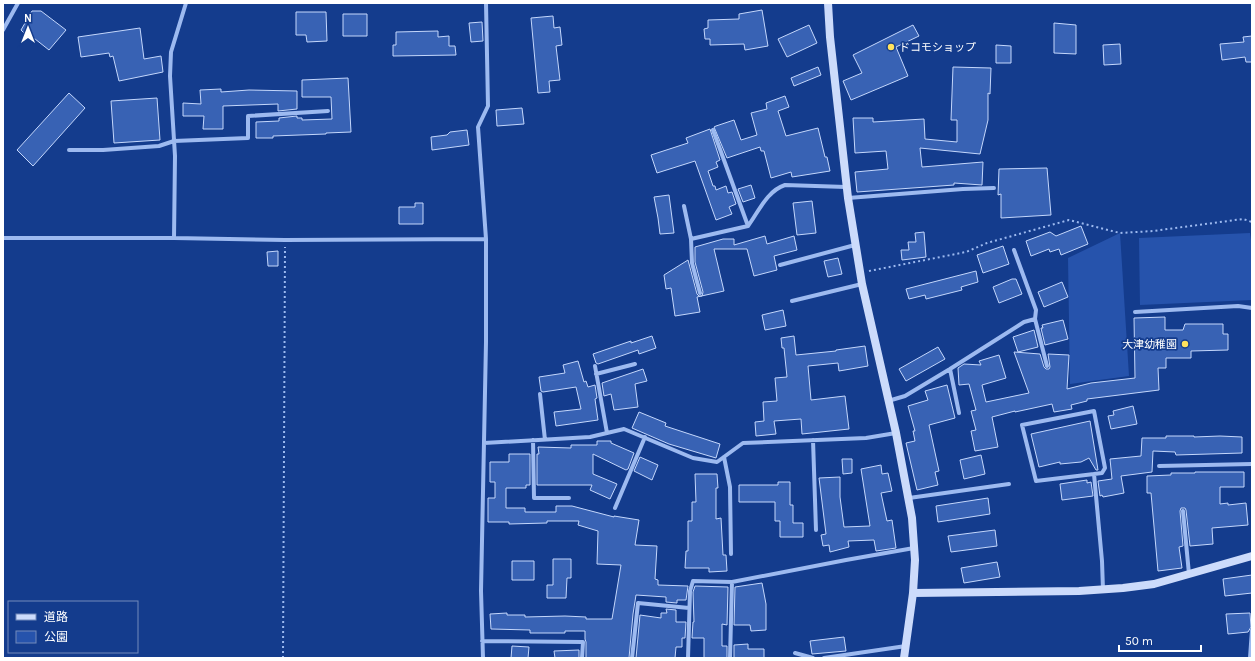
<svg xmlns="http://www.w3.org/2000/svg" width="1255" height="661" font-family="Karla,'Noto Sans JP',sans-serif">
<rect width="100%" height="100%" fill="#143c8d"/>
<!-- green -->
<path fill="#2653ac" d="M1120,233L1129,376L1070,384L1068,258Z
M1250,233L1252,247V300L1140,305L1139,238Z"/>
<!-- building -->
<path fill="#3862b4" stroke="#c4d7fc" d="M762,10L768,46L745,50L744,44L710,45V39H705L704,29L708,28V20L739,19V14Z
M32,11H41L66,30L49,50L30,35L28,37L21,30Z
M296,12H326L327,41L307,42L306,35H296Z
M343,14H367V36H343Z
M553,16L554,28L560,27L562,45L556,46L560,80L549,81L550,92L538,93L531,18Z
M482,22L483,41L471,42L469,23Z
M1054,23L1076,25V54L1054,53Z
M809,25L817,43L787,57L778,39Z
M913,25L919,36L896,47L908,76L851,100L843,81L862,73L853,55Z
M140,28L144,59L161,56L163,72L119,81L113,56L110,57L109,53L81,57L78,37Z
M438,31V37L449,36V46H455L456,55L393,56V45H396V32Z
M1252,36V62H1246L1245,57L1222,60L1220,44L1244,42L1243,37Z
M1120,44L1121,64L1104,65L1103,45Z
M996,45L1011,46V63H996Z
M818,67L821,75L794,86L791,78Z
M953,67L991,68L990,94L988,93V120L980,154L920,148L922,167L983,162L982,185L954,183V185L857,192L855,172L888,169L886,151L855,153L853,118H873V122L924,119L925,139L957,142V120H951Z
M348,78L351,132L326,133V134L273,136V138H256V122L279,121V118L297,116V118H302V120L332,119L331,97H302V80Z
M221,89V92L249,90L297,91V109L278,111V104L223,106V129H203L204,116H183V103L201,104L200,90Z
M69,93L85,108L33,166L17,150Z
M785,96L789,107L778,111L786,136L818,128L825,157H827L830,171L792,177L791,172L771,178L764,151H761L760,147L727,158L714,127L716,126L734,120L741,140L757,135L751,113L767,109L766,103Z
M157,98L160,140L114,143L111,101Z
M522,108L524,124L497,126L496,110Z
M710,129L720,160L716,162L718,167L708,171L713,186H715L716,190L726,186L728,193L732,192L736,204L729,207L732,214L716,220L695,161L657,173L651,155L688,143L686,138Z
M467,130L469,145L432,150L431,137L447,135L450,132Z
M1047,168L1051,215L1001,218V194L998,195L999,169Z
M751,185L755,198L743,202L738,189Z
M669,195L674,233L660,234L658,218L654,197Z
M812,201L816,233L797,235L793,203Z
M415,203H423V224H399V207H415Z
M1081,226L1088,244L1061,255L1059,249L1050,252L1049,249L1031,256L1026,241L1050,232L1056,236Z
M924,232L926,257L902,260L901,250H909L908,242H916L915,233Z
M765,236L767,244L794,236L797,250L774,256L777,270L754,276L747,249H714L724,291L697,297L700,312L675,316L671,288L666,289L664,275L688,260L697,294L699,296H702L703,292L695,262V247L723,239H734V245Z
M1003,246L1009,264L983,273L977,255Z
M278,251V266H268L267,252Z
M838,258L842,274L828,277L824,261Z
M976,271L978,282L961,287L962,290L926,299L925,295L909,299L906,289Z
M1012,279H1016L1022,294L999,303L993,287Z
M1062,282L1068,297L1044,307L1038,292Z
M783,310L786,326L765,330L762,315Z
M1165,317V330H1183L1185,324H1223V334H1228V350L1191,351V358H1166V368H1158L1159,390L1087,399V401L1071,405L1072,409L1054,412L1052,404L1015,412V411L992,417L998,447L975,451L971,431L976,430L971,411L976,410L969,384L959,385L958,368L964,364L981,365L979,361L999,355L1006,378L982,385L986,402L1029,393L1014,352L1040,354L1044,367L1046,369H1049L1050,367L1048,354L1069,355L1067,389L1091,383L1135,378L1134,318Z
M1063,320L1068,339L1045,345L1041,328H1043L1042,325Z
M1034,330L1038,347L1018,352L1013,337Z
M652,336L656,348L639,354L638,350L598,364L596,363L593,354L631,341V343Z
M794,336L796,355L836,351V350L865,346L868,366L839,371L838,363L808,366L811,400L845,396L849,429L802,434L801,419L774,421L776,434L756,436L755,422L764,421L763,402L777,401L775,378L787,377L784,348H782L781,338Z
M938,347L945,359L906,381L899,369Z
M578,361L584,382L586,381L588,387L595,385L597,398L595,399L598,420L556,426L554,412L581,409L576,387L543,392L541,391L539,377L565,373L563,365Z
M643,369L647,381L635,384L638,407L614,410L611,394L604,396L602,383Z
M947,385L955,418L929,425L939,471L935,472L938,485L917,490L906,443L915,441L913,431H915L908,406L928,400L925,391Z
M1133,406L1137,424L1111,429L1108,416L1114,415L1113,411Z
M639,412L666,423L665,426L720,444L716,458L669,444L632,428Z
M1090,421L1098,470H1096L1089,458L1081,462L1060,464V462L1039,467L1031,434Z
M1166,436H1194V437L1220,436L1242,437V453L1176,455L1175,452L1153,451L1152,472L1121,476L1124,493L1103,497L1102,495L1100,496L1098,481L1112,479L1110,459L1141,456L1142,438H1166Z
M597,441H611V443L634,453L628,469L626,470L593,454V474L617,484L610,499L590,490L592,485H537V454H539L538,447L571,448V445H597Z
M509,454H530V485H526V488H506V508H525V512H556V506H572L614,517V516L639,520L635,545L657,546L655,579L658,580V585L688,586L686,600H677V603L666,602V597L636,595L633,614L629,658H586V642L585,639V631H565V633H530V630L491,629L490,614L507,613V615H525V617L565,616L586,617V619H612L621,565L597,564L598,531L578,525L579,521H547V523L509,524V522H488V498H495V482H490V462H509Z
M981,455L985,474L964,479L960,460Z
M640,457L658,465L652,480L634,471Z
M842,459H852V473L843,474Z
M881,465L882,474L888,473L892,491L881,493L887,521L892,520L896,548L876,551L874,540L848,541L849,547L830,552L829,545L823,546L821,535L826,534L819,478L840,477V497L844,527L870,526L861,469Z
M1195,472H1244V487H1220V504L1228,503V505L1246,503L1248,525L1212,528L1213,544L1190,546L1186,510L1185,508H1181L1180,511L1183,546L1179,547L1182,568L1158,571L1151,493H1147V476L1171,475V473H1195Z
M695,474H717L718,488H716V519L721,518L723,555H726L727,571L709,572V568H685L686,551H688V521H692V502H696Z
M1087,480V483L1091,482L1093,496L1062,500L1060,484Z
M778,482H790V505H793V523H803V537H780V521H775V502H739V485H778Z
M988,498L990,514L938,522L936,506Z
M995,530L997,546L951,552L948,536Z
M553,559H571V578H567L566,598H547V585H553Z
M512,561H534V580H512Z
M997,562L1000,577L964,583L961,568Z
M1252,575V593L1225,596L1223,579Z
M762,583L766,604V630L751,631L750,625H734L735,587Z
M695,586L728,587L727,625L722,624V646H727V658H704V638H692L693,622H694L693,592Z
M666,609L676,610V622H686L685,638H682V647H676L675,658H636L640,615L661,618V613H667Z
M1250,613L1251,627L1248,632L1228,634L1226,614Z
M844,637L846,651L812,654L810,641Z
M748,644V649H764V658H734V645Z
M512,646L529,647L528,658H511Z
M579,650V658H555L554,651Z"/>
<g fill="none" stroke-linecap="round" stroke-linejoin="round">
<!-- path -->
<path stroke="#9dbaf0" stroke-width="2" stroke-dasharray="2 3" stroke-linecap="butt" d="M869,271L966,252L987,243L1069,220L1120,233L1153,231L1243,219L1252,222
M283,658L285,247"/>
<!-- street -->
<path stroke="#9dbaf0" stroke-width="4" d="M3,30L18,3
M713,130L748,226
M69,150H103L159,146L174,141L248,138V116L328,111
M848,198L963,189L994,188
M684,206L691,239L748,226C759,211 767,191 785,185L846,187
M3,238H174L285,240L486,239
M174,238L175,156L170,76L171,52L186,3
M691,239L692,263L700,293
M1014,250L1036,310L1035,319L1047,366
M780,265L855,245
M792,301L862,284
M1135,312L1238,306L1252,308
M595,366L607,433
M950,369L959,413
M596,374L635,364
M540,394L545,440
M888,401L905,396L950,369L1024,322L1035,319
M533,440L534,498H569
M813,440L816,530
M484,443L590,437L624,429L693,458L717,462L743,443L866,438L896,433
M724,457L730,487L731,554
M1159,466L1252,464
M1094,474L1036,481L1022,425L1094,411L1105,468L1102,473L1094,474L1102,561L1103,590
M909,498L1009,484
M615,508L645,437
M1183,511L1189,574
M482,641L583,642L582,658
M795,653L813,658
M483,658L481,591L486,342V239L478,127L488,106L486,3
M632,658L638,603L689,608
M688,658L690,591L693,581L732,582L846,560L914,548
M730,658L732,582
M824,658L906,646
M1250,658L1252,630"/>
<!-- secondary -->
<path stroke="#ccdbfb" stroke-width="8" d="M828,3L830,37L848,198L862,284L896,433L912,518L915,560L913,593L904,658
M913,593L1079,591L1123,588L1154,584L1252,556"/>
</g>
<!-- markers -->
<g fill="#ffe25d" stroke="#143c8d" stroke-width="1.5">
<circle cx="891" cy="47" r="4"/>
<circle cx="1185" cy="344" r="4"/>
</g>
<g text-anchor="middle" stroke-width="3.5" stroke-linejoin="round" paint-order="stroke">
<!-- poi labels -->
<g font-size="11" fill="#fff" stroke="#143c8d" text-anchor="start">
<text x="899" y="51">ドコモショップ</text>
<text x="1177" y="348" text-anchor="end">大津幼稚園</text>
</g>
</g>
<!-- border -->
<rect width="1255" height="661" fill="none" stroke="#ffffff" stroke-width="8"/>
<!-- legend -->
<rect x="8" y="601" width="130" height="52" fill="#143c8d" stroke="#728abb"/>
<rect x="16" y="614" width="20" height="6" fill="#ccdbfb" stroke="#728abb"/>
<text x="44" y="621" font-size="12" fill="#ffffff">道路</text>
<rect x="16" y="631" width="20" height="12" fill="#2653ac" stroke="#728abb"/>
<text x="44" y="641" font-size="12" fill="#ffffff">公園</text>
<!-- north arrow -->
<g transform="translate(28 28)" stroke="#143c8d" stroke-width="3" paint-order="stroke">
<path d="M0-3L7 15L0 10L-7 15Z" fill="#ffffff"/>
<text y="-6" font-size="11" font-weight="bold" text-anchor="middle" fill="#ffffff">N</text>
</g>
<!-- scale -->
<path d="M1119 645v6h82v-6" fill="none" stroke="#ffffff" stroke-width="2"/>
<text x="1125" y="645" font-size="12" fill="#ffffff" stroke="#143c8d" stroke-width="3" paint-order="stroke">50 m</text>
</svg>
